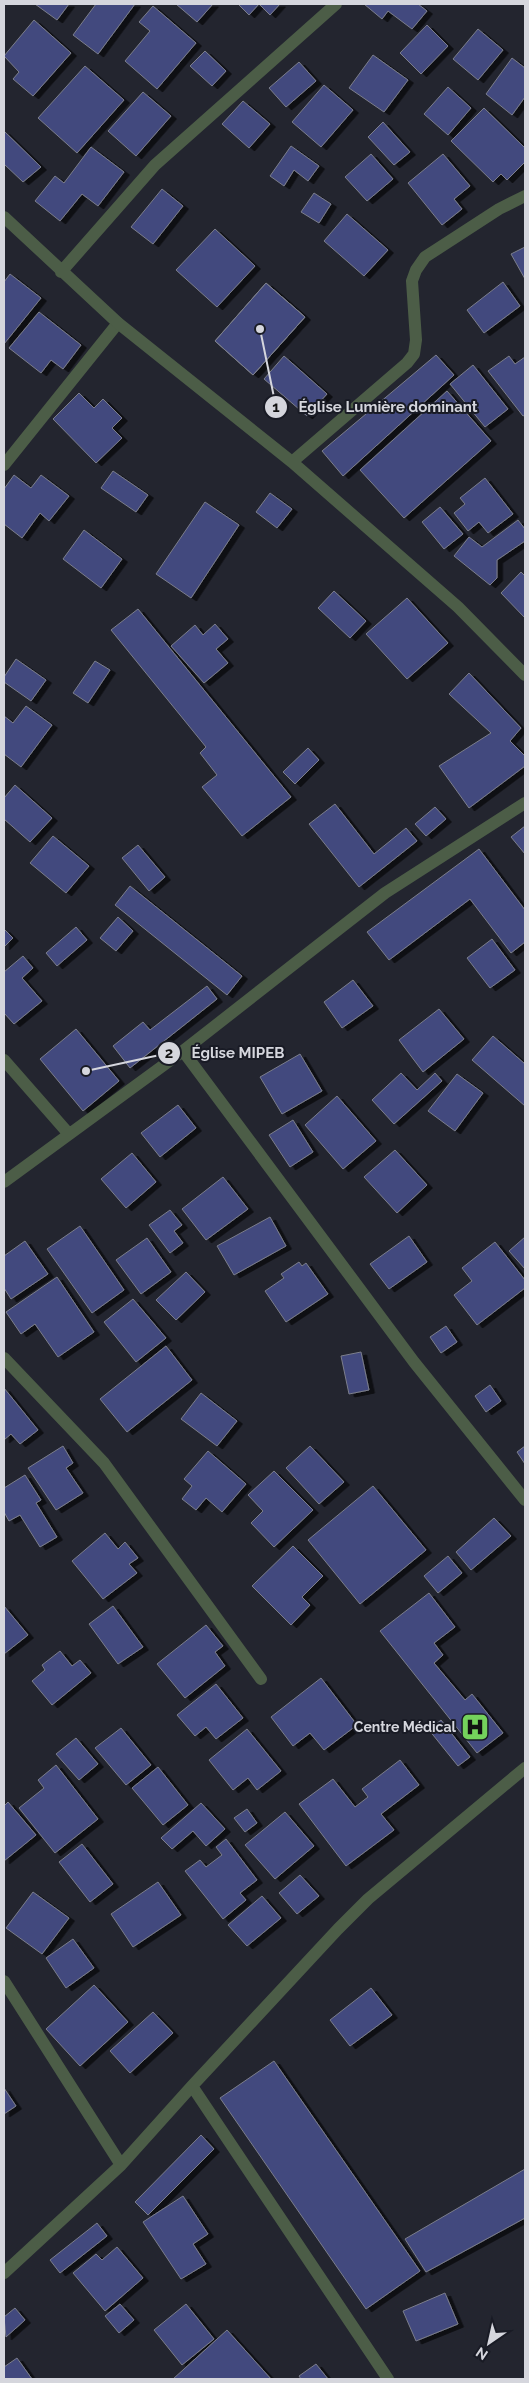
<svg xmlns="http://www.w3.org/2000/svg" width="529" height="2383" font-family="Raleway,sans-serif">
<defs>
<filter id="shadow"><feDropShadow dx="5.5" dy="3" stdDeviation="0" flood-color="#0009"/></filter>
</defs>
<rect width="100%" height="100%" fill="#23252f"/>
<!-- building -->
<path fill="#42487e" stroke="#7b7e8b" filter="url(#shadow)" d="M35,4H69L57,20Z
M96,4H135L98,54L73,35Z
M176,4H213L197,22Z
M238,4H280L270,15L259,4L249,15Z
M364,4H418L427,11L412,29L388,11L382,19Z
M153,6L196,43L157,89L125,61L150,31L139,22Z
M34,20L71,53L33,96L13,79L19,72L4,56Z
M427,25L448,46L421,74L400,53Z
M478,29L503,50L478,80L453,59Z
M205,51L226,71L212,86L190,66Z
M373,55L408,80L384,112L349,88Z
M512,58L525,68V97L512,115L486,94Z
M299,62L316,81L286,107L269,88Z
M85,66L124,100L77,153L38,118Z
M324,85L353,110L321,147L292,122Z
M448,87L471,108L448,135L424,114Z
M143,92L171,116L136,156L108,131Z
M243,101L270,124L249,148L222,124Z
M484,108L525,148V162L507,180L501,174L493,182L451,141Z
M383,122L410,152L394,165L368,137Z
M4,131L41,167L23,182L4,164Z
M291,146L319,166L308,181L294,170L284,186L270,176Z
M91,147L124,172L98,206L82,194L60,221L35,201L55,176L64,183Z
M371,154L393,179L367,201L345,177Z
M443,154L470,186L454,199L462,209L442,225L408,183Z
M162,189L183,206L153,244L131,227Z
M314,193L331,204L319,223L301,212Z
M347,214L388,250L364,276L324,241Z
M215,229L255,266L217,307L176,270Z
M525,247V279L511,254Z
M10,274L41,298L4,344V282Z
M503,282L520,306L484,333L467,310Z
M266,283L305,317L253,375L215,341Z
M266,283L305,317L253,375L215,341Z
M39,312L81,345L63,369L51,360L41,373L9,348Z
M436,355L454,375L343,476L322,451Z
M284,356L327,394L307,416L264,379Z
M509,356L515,364L525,357V415L523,416L488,371Z
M473,365L508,409L485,427L450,384Z
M447,391L491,441L404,518L360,470Z
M79,393L94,408L103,399L122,418L112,428L122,438L96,463L53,419Z
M113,471L148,495L136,512L101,488Z
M14,475L31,488L41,475L69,496L49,521L40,513L22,538L4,524V489Z
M485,478L513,514L488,533L479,522L468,531L454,513L465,504L460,498Z
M270,493L292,509L277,528L256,512Z
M205,502L239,525L191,598L156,574Z
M440,507L463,534L444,549L422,522Z
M518,520L525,529V541L497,560V578L490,585L454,556L469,537L482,547Z
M84,530L122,559L101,588L63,559Z
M521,572L525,576V618L501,593Z
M334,591L366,621L350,638L318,608Z
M407,598L448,643L407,679L366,634Z
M138,609L291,797L242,836L202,787L217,775L200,753L206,747L111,630Z
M215,624L228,639L216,649L228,663L204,683L171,646L195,625L203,635Z
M16,659L46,680L31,701L4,682V677Z
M95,661L110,670L88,703L73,693Z
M469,673L521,728L510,741L525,756V766L469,808L439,766L491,733L449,694Z
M26,706L52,725L21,767L4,754V716L13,723Z
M308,748L319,760L295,784L283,772Z
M15,785L52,818L30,842L4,819V798Z
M335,804L374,854L406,828L417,841L359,887L309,824Z
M435,807L446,819L426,836L415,824Z
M525,826V854L511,837Z
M53,836L89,866L66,893L30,863Z
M138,845L165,877L149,891L122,858Z
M479,849L525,910V942L511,953L470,899L389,960L367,932Z
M130,886L242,976L227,995L115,905Z
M118,917L133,931L116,951L100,938Z
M76,927L87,940L57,966L46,953Z
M4,929L13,938L4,947Z
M492,939L515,970L490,988L467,958Z
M23,956L33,968L22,978L42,1001L14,1024L4,1013V972Z
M353,980L373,1006L342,1028L324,1002Z
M207,986L217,999L130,1068L113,1046L143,1022L150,1030Z
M439,1009L464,1039L423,1072L399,1040Z
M76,1029L119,1081L83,1111L40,1059Z
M493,1036L525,1064V1106L472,1060Z
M300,1054L322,1091L282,1114L260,1077Z
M401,1073L417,1090L435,1073L442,1081L394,1124L372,1100Z
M457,1074L483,1093L455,1131L428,1111Z
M337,1096L376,1141L343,1169L305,1125Z
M178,1105L196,1128L160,1157L141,1133Z
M293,1120L313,1152L290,1167L269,1135Z
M395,1150L427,1185L397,1213L364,1177Z
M132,1153L156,1182L126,1208L101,1179Z
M223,1177L248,1209L206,1240L182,1209Z
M170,1210L182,1225L174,1231L183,1243L170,1253L149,1225Z
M270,1217L286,1246L234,1275L217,1246Z
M80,1226L124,1290L92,1313L47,1249Z
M409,1236L427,1262L389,1289L370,1264Z
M525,1237V1269L509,1251Z
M147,1238L171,1272L141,1294L116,1260Z
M25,1241L48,1274L11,1299L4,1288V1256Z
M495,1242L525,1280V1288L477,1325L454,1295L472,1281L462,1268Z
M299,1262L302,1266L306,1263L328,1294L286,1322L265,1291L284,1278L281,1274Z
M186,1272L205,1292L176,1320L156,1300Z
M57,1277L94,1332L58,1357L35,1324L21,1334L6,1312Z
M133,1299L166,1338L136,1362L104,1322Z
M446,1326L457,1342L441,1353L430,1337Z
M166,1346L192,1380L127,1432L100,1399Z
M361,1352L369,1390L349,1394L341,1356Z
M490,1385L501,1401L486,1412L475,1396Z
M4,1388L38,1430L20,1444L11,1434L4,1440Z
M201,1393L237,1421L217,1446L181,1419Z
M63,1446L73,1463L66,1468L83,1493L56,1510L28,1468Z
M310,1446L344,1482L319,1504L286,1468Z
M525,1446V1464L517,1452Z
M208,1451L246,1484L222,1512L206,1498L196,1510L182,1499L192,1486L184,1479Z
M274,1471L313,1510L274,1547L251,1523L263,1511L248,1495Z
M25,1475L41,1500L36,1503L57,1537L40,1547L20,1515L9,1521L4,1512V1488Z
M373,1486L426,1550L360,1604L308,1540Z
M494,1518L511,1536L471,1570L456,1552Z
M105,1533L118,1549L125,1542L138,1558L129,1564L137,1573L103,1599L72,1561Z
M293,1546L323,1576L302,1597L310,1605L291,1625L252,1586Z
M448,1556L462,1573L438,1593L424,1576Z
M429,1593L455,1627L434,1643L443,1655L434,1663L465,1700L472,1694L503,1733L477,1753L380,1631Z
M4,1606L28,1635L4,1654Z
M113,1606L143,1647L118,1664L89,1624Z
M206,1625L223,1646L215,1652L225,1666L185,1698L157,1664Z
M60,1651L72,1666L80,1660L91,1673L52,1705L32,1681L45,1670L42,1665Z
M321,1678L357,1725L324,1750L310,1733L293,1746L271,1717Z
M216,1684L243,1718L216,1739L206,1727L195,1736L177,1715Z
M441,1720L470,1757L458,1766L429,1730Z
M121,1728L151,1765L126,1785L95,1748Z
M247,1729L281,1771L257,1790L248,1778L233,1790L209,1760Z
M76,1738L98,1764L79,1780L56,1754Z
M400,1760L419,1785L381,1814L394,1830L346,1866L299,1804L333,1779L355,1807L368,1797L362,1789Z
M56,1765L98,1819L55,1853L19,1808L44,1788L38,1780Z
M158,1767L188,1805L163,1825L132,1788Z
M8,1802L36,1835L4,1861V1806Z
M201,1803L225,1829L206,1846L193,1831L172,1849L161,1838Z
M247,1809L257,1823L245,1832L234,1818Z
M285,1812L314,1846L275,1879L245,1845Z
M226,1839L257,1880L240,1893L246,1900L223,1919L185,1871L200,1860L206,1867L222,1855L216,1847Z
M82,1844L113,1884L90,1902L59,1862Z
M300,1875L319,1896L297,1914L279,1893Z
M158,1882L181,1915L133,1947L111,1914Z
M33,1892L69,1918L42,1954L6,1928Z
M262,1896L281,1918L247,1946L228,1925Z
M73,1939L94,1968L66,1988L46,1958Z
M94,1985L128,2022L80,2066L46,2029Z
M371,1988L392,2015L350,2046L330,2020Z
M153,2012L173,2033L130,2073L110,2051Z
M274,2061L420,2271L366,2309L220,2098Z
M4,2088L16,2106L4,2114Z
M201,2135L214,2149L148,2215L135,2202Z
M525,2169V2218L426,2272L405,2239Z
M183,2196L208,2234L193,2244L206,2264L181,2279L143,2222Z
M97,2223L107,2236L60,2273L50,2260Z
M117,2247L143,2278L105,2311L73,2273L96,2254L102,2260Z
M445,2293L458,2324L416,2341L403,2311Z
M120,2304L134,2320L119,2333L105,2316Z
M186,2304L214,2339L182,2365L154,2330Z
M15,2308L25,2320L6,2337L4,2317Z
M227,2330L271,2379H173Z
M17,2358L32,2379H4V2367Z
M316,2364L328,2379H301L299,2376Z"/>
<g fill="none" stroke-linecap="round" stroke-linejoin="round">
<!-- lane -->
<path stroke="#4c5d47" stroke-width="12" d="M4,465L118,323
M4,1358L104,1463L261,1679"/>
<!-- street -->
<path stroke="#4c5d47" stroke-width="12" d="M4,217L118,323L292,462L458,607L525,675
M61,272L155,165L336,4
M292,462L407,363L414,354L416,340L412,281L416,270L425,257L499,209L525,196
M183,1051L414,1362L525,1500
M4,1060L68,1133
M4,1182L183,1051L385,893L525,803
M4,1981L121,2165
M192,2086L388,2379
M4,2273L121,2165L192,2086L338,1929L368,1899L525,1768"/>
</g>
<!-- icons -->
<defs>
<g id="hospital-square" transform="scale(1.4375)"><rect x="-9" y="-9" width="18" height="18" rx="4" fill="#74d25c" stroke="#191b25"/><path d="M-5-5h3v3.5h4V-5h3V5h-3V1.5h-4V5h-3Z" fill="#111"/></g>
</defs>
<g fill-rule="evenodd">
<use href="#hospital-square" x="475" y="1727"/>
</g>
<g text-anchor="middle" stroke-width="4" stroke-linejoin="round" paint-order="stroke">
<!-- poi labels -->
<g font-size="14" font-weight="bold" fill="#d5d6dd" stroke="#191b25" text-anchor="end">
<text x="456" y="1732">Centre Médical</text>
</g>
</g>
<!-- callouts -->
<path fill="none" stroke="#d5d6dd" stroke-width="2" d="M260 329L276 407M86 1071L169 1053"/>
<g fill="#d5d6dd" stroke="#191b25" stroke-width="2">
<circle cx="260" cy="329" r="5"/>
<circle cx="86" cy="1071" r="5"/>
<circle cx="276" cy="407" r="12"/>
<circle cx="169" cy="1053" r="12"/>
</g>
<g font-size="15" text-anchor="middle" font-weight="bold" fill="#111">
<text x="276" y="412">1</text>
<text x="169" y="1058">2</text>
</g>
<g font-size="15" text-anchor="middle" font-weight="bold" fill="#d5d6dd" stroke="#191b25" stroke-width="4" stroke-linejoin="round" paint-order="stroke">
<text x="388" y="412">Église Lumière dominant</text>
<text x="238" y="1058">Église MIPEB</text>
</g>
<!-- border -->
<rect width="529" height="2383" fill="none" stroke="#d5d6dd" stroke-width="10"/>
<!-- north arrow -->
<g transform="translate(489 2343) rotate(214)" stroke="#191b25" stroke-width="4" paint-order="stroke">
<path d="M0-4L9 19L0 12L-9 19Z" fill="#d5d6dd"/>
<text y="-8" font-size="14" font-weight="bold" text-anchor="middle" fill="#d5d6dd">N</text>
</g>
</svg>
